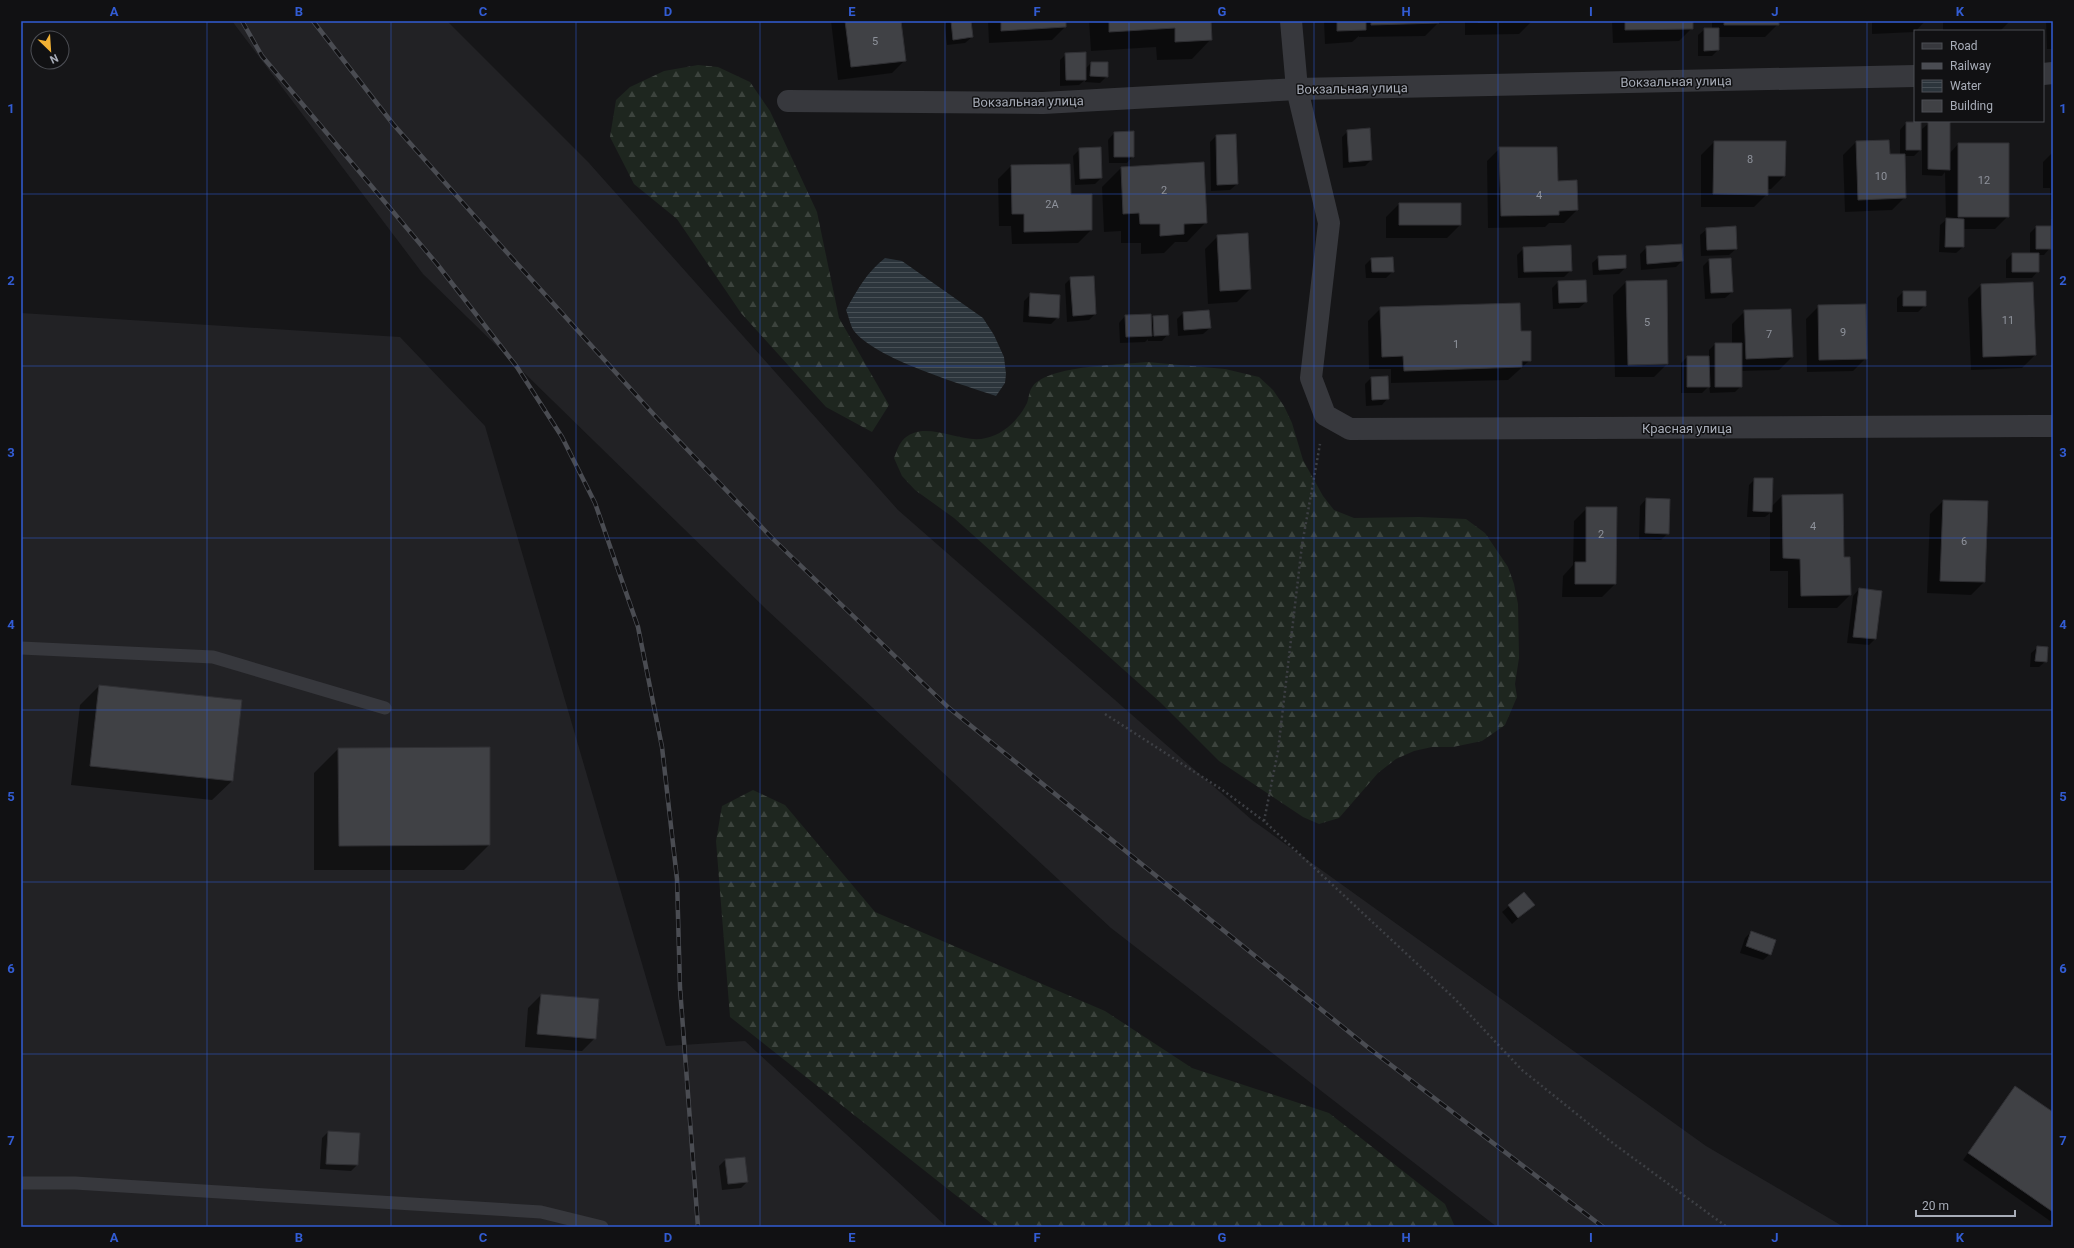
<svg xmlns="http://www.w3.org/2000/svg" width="2074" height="1248" font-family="Roboto,sans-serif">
<defs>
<pattern id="forest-firs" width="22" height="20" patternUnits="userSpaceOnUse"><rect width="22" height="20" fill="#1e261f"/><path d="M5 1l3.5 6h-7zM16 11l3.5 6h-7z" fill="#3c433d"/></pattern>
<pattern id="water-rules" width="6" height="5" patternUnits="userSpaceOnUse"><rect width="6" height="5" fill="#2c353c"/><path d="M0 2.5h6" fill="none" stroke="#485056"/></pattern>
</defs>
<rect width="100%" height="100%" fill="#161618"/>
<!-- built -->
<path fill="#222225" d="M232,21H447L589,163L898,510L1252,820L1706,1146L1844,1227H1497L1111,928L767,610L423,274Z
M21,313L400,337L485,426L666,1046L745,1041L947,1227H21Z"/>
<!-- forest -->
<path fill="url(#forest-firs)" d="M698,65L718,67L750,82L770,111L817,212L839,318L889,405L872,432L826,407L741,313L677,219L634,184L610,137L616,100L630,87L664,71Z
M1147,362L1225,369L1259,377L1273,390L1284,406L1292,423L1303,460L1323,496L1334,510L1354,518L1419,517L1466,519L1485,533L1508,567L1514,584L1518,604L1519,658L1515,684L1517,697L1505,725L1482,741L1453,747H1432L1414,751L1396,759L1378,773L1339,818L1319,824L1303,817L1219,761L1161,703L954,518L915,490L902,476L894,458C896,453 898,446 902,441C923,417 960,445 986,438C1004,434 1019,419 1027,403C1029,398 1029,390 1033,386C1050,365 1121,365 1147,362Z
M753,790L785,805L875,912L1105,1011L1192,1068L1329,1113L1445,1204L1455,1227H996L730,1017L716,841L722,806Z"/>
<!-- water -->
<path fill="url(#water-rules)" d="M885,258L902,261L983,318L994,335L1004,357L1006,374L1005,383L996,396C961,384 876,359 854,331C850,325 849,317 846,310C857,290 867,272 885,258Z"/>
<!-- shadow -->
<path fill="#0007" d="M831,21H900L905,60L892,73L838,80Z
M944,21H970L972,37L965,43L947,45Z
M988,21H1065V27L1052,40L989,43Z
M1089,21H1210L1211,39L1192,59L1157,60L1156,47L1091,51Z
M1324,21H1438V23L1425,36L1359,37V36L1352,42L1325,44Z
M1465,21H1532L1519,34L1465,35Z
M1612,21H1692V28L1679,41L1613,43Z
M1712,21H1778V24L1765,37H1718V50L1712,56H1698V35L1705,29H1712Z
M1872,21H1925L1915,32L1872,34Z
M1943,21H2010L2000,31H1943Z
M2046,21H2053V49H2047Z
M1066,54L1085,69L1091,63L1107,76L1100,83L1085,82V80L1079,85L1060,86V60Z
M1906,123L1920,150L1914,156H1904L1905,197L1892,210L1845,212L1843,155L1856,142L1889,141V156L1900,155V130Z
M1929,123L1949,154L1958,144L2008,216L1995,229H1963V247L1956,253L1939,252L1940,225L1946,220L1945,172L1942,176L1922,175V129Z
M1369,129L1371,160L1365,166L1343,168L1342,137L1348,131Z
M1114,133L1133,156L1127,163H1109L1108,140Z
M1216,136L1237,184L1230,190L1211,191L1210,142Z
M1714,142L1784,176L1771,189H1767V194L1754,207H1701V155Z
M1500,148L1557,182L1577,210L1564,223H1549L1545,227L1488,228L1487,161Z
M1080,149L1101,178L1095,184L1075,185L1073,156Z
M2053,152V219H2051L2050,188H2043V162Z
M1203,163L1206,222L1187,242H1175L1164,253L1141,254V243H1121V231L1104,232L1102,187L1121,168Z
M1011,166L1070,195L1091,230L1078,243L1012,244L1011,226H999L998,179Z
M1399,204L1460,225L1447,238H1386V217Z
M2036,227L2050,248L2044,255H2038V271L2032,278H2006V260L2012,254H2030V233Z
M1707,229L1736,249L1729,255L1701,256L1700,235Z
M1218,236L1250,289L1237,302L1208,304L1205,249Z
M1647,247L1682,261L1676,267L1641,270L1640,254Z
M1524,248L1571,270L1564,277L1518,278L1517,255Z
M1599,257L1625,268L1619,274L1593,275L1592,263Z
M1371,259L1393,271L1386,278H1366L1365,265Z
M1709,260L1732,292L1725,298L1705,299L1703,266Z
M1071,278L1095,314L1089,320L1067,322L1065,284Z
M1666,281L1667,364L1654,377H1615L1613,295L1626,282Z
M1558,282L1586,302L1579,308L1553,309L1552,288Z
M1981,285L2035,355L2022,368L1971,370L1968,298Z
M1903,292L1925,305L1918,312H1897V298Z
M1030,295L1058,317L1051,324L1023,322L1024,301Z
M1819,306L1866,358L1853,371L1807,372L1806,319Z
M1381,308L1520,332L1530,360L1508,380L1391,383V369H1369L1368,321Z
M1745,311L1792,357L1779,370L1741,371V386L1735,392L1710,393L1709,386L1702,393H1681V363L1687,357H1709V350L1715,344H1732V324Z
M1183,313L1210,328L1203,334L1178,336L1177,319Z
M1125,316L1151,319L1153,316L1168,334L1162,341H1148V339L1145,342L1120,343L1119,323Z
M1371,378L1388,398L1382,405L1366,406L1365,384Z
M1755,479L1771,507L1782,496L1843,558L1850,595L1837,608H1788V571H1770V513L1765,517H1747L1749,485Z
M1646,499L1668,533L1661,540L1639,539L1640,506Z
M1943,501L1984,582L1971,595L1927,593L1930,514Z
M1587,508L1615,584L1602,597H1562L1563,576L1573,565L1574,521Z
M1859,589L1875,639L1869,645L1847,643L1853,596Z
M2038,647L2046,661L2039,667H2030L2031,653Z
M99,686L232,781L212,800L71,785L80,705Z
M339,748H489V845L464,870H314V773Z
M1533,905L1512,924L1502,912L1509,906Z
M1751,932L1770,954L1763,960L1740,953L1745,938Z
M541,995L595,1038L582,1051L525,1047L528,1008Z
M2015,1087L2053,1113V1223L1963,1160Z
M328,1132L357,1165L351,1171L320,1169L322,1138Z
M725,1160L747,1182L741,1188L722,1190L719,1166Z"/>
<!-- building -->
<path fill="#404145" stroke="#303034" d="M845,21H901L906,61L851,67Z
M951,21H971L973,37L953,40Z
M1001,21H1066V27L1001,31Z
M1109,21H1211L1212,40L1175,42V28L1109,32Z
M1337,21H1366V30L1337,31Z
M1371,21H1439V23L1371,25Z
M1478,21H1533L1478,22Z
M1625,21H1693V29L1625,30Z
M1724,21H1779V25H1724Z
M1704,28H1719V50L1704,51Z
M1086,52V80H1066L1065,53Z
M1091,62H1108V77L1090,76Z
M1906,122H1921V150H1906Z
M1928,122H1950V170L1928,169Z
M1370,128L1372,160L1349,162L1347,130Z
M1134,131V157H1114V132Z
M1236,134L1238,184L1217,185L1216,135Z
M1889,140L1890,154H1905L1906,198L1858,200L1856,141Z
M1714,141H1786L1785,176H1768V195L1713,194Z
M1958,143H2009V217H1958Z
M1101,147L1102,178L1080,179L1079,148Z
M1499,147H1557L1558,181L1577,180L1578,210L1559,211V215L1501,216Z
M1204,162L1207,223L1184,224V234L1160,236V224H1140L1139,213L1123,214L1121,167Z
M1070,164L1071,194H1092V230L1024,232V214H1012L1011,165Z
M1399,203H1461V225H1399Z
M1946,218L1964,219V247H1945Z
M1736,226L1737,249L1707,250L1706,228Z
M2036,226H2051V249H2036Z
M1248,233L1251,289L1220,291L1217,235Z
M1682,244L1683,261L1647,264L1646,246Z
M1571,245L1572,271L1524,272L1523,247Z
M2012,253H2039V272H2012Z
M1626,255V268L1599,270L1598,256Z
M1393,257L1394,272H1372L1371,258Z
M1731,258L1733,292L1711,293L1709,259Z
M1094,276L1096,314L1073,316L1070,277Z
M1586,280L1587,302L1559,303L1558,281Z
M1667,280L1668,364L1628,365L1626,281Z
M2033,282L2036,355L1983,357L1981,284Z
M1903,291H1926V306H1903Z
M1030,293L1060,295L1059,318L1029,316Z
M1520,303L1521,331H1531V361H1522V367L1404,371L1403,356L1382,357L1380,307Z
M1866,304L1867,359L1819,360L1818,305Z
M1791,309L1793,357L1746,359L1744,310Z
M1209,310L1211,328L1184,330L1183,312Z
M1151,314L1152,336L1126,337L1125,315Z
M1168,315L1169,335L1154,336L1153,316Z
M1715,343H1742V387H1715Z
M1687,356H1709L1710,387H1687Z
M1388,376L1389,399L1372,400L1371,377Z
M1754,478H1773L1772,512L1753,511Z
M1843,494L1844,557H1850L1851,595L1801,596L1800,559L1783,558L1782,495Z
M1646,498L1670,499L1669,534L1645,533Z
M1943,500L1988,501L1985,582L1940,581Z
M1586,507H1617L1616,584H1575V562H1586Z
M1859,588L1882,591L1876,639L1853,637Z
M2037,646L2048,647L2047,662L2035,661Z
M99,685L242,700L233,781L90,766Z
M490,747V845L339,846L338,748Z
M1524,892L1535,905L1518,918L1508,905Z
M1751,931L1776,940L1771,955L1746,946Z
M541,994L599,999L596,1039L537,1034Z
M2015,1086L2053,1112V1212L1968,1153Z
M328,1131L360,1133L358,1165L326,1164Z
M745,1157L748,1182L728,1184L725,1159Z"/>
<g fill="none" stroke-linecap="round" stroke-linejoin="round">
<!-- path -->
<path stroke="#3d3f44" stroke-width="2.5" stroke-dasharray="2 3" stroke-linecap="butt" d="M1105,714L1221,789L1264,821L1455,999L1522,1070L1614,1144L1727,1227
M1264,821L1278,751L1302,545L1320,444"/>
<!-- service -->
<path stroke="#37383d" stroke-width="13" d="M21,648L213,657L385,708
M21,1183H75L541,1212L602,1227"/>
<!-- minor -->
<path stroke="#37383d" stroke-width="22" d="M1291,21L1297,89L1329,223L1311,378L1325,415L1350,429L2053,426
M2043,74L2053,73
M788,101L1043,103L1297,89L1915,76"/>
<!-- rail casing -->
<g stroke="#4a4c52" stroke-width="4.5">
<path id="rail" d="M242,21L262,56L437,264L517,367L562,437L595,503L638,627L662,747L677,879L680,988L698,1227
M313,21L393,124L502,247L657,418L773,539L949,708L1370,1049L1603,1227"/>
</g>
<!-- rail -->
<use href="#rail" stroke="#111113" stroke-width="3" stroke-dasharray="9" stroke-linecap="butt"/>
</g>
<!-- grid -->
<path fill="none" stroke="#325cd3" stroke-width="1" stroke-opacity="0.55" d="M207,21V1227M391,21V1227M576,21V1227M760,21V1227M945,21V1227M1129,21V1227M1314,21V1227M1498,21V1227M1683,21V1227M1867,21V1227M21,194H2053M21,366H2053M21,538H2053M21,710H2053M21,882H2053M21,1054H2053"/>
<g text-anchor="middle" stroke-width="3" stroke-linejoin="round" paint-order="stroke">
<!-- number labels -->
<g font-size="11" fill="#8e929b">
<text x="875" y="45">5</text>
<text x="1750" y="163">8</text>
<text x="1881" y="180">10</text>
<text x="1984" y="184">12</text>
<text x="1164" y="194">2</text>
<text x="1539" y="199">4</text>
<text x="1052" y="208">2А</text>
<text x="2008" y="324">11</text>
<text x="1647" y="326">5</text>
<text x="1843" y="336">9</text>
<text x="1769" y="338">7</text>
<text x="1456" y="348">1</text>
<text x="1813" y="530">4</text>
<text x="1601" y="538">2</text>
<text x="1964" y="545">6</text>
</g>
<!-- street labels -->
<g font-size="13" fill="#a8adb8" stroke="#111113">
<text transform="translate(1676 81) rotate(-1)" y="5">Вокзальная улица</text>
<text transform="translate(1352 88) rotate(-1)" y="5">Вокзальная улица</text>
<text transform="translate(1028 101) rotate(-1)" y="5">Вокзальная улица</text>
<text x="1687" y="433">Красная улица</text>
</g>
</g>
<!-- border -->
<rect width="2074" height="1248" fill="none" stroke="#111113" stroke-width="44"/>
<!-- legend -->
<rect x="1914" y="30" width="130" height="92" fill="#111113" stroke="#4d4f55"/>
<rect x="1922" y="43" width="20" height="6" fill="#37383d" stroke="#4d4f55"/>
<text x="1950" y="50" font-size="12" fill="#a8adb8">Road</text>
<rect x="1922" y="63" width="20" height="6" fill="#4a4c52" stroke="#4d4f55"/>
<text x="1950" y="70" font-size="12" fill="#a8adb8">Railway</text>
<rect x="1922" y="80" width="20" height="12" fill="url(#water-rules)" stroke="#4d4f55"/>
<text x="1950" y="90" font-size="12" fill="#a8adb8">Water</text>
<rect x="1922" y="100" width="20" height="12" fill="#404145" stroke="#4d4f55"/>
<text x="1950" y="110" font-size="12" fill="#a8adb8">Building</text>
<!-- north arrow -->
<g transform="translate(50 50) rotate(155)"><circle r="19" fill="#111113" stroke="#4d4f55"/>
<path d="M0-3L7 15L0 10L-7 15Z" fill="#f2b134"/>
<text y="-6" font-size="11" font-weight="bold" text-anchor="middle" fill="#a8adb8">N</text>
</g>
<!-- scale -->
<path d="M1916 1210v6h99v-6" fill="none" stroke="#a8adb8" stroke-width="2"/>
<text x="1922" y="1210" font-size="12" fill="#a8adb8" stroke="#111113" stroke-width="3" paint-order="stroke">20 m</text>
<rect x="22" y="22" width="2030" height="1204" fill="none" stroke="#325cd3" stroke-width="1.5"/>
<g font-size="13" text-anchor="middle" font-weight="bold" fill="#325cd3">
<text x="114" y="16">A</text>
<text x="299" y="16">B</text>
<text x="483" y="16">C</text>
<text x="668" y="16">D</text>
<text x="852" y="16">E</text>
<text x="1037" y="16">F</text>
<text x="1222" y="16">G</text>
<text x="1406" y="16">H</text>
<text x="1591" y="16">I</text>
<text x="1775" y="16">J</text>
<text x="1960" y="16">K</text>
<text x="11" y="113">1</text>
<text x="2063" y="113">1</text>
<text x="11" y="285">2</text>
<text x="2063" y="285">2</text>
<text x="11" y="457">3</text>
<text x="2063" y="457">3</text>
<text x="11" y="629">4</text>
<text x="2063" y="629">4</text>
<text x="11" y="801">5</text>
<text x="2063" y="801">5</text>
<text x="11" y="973">6</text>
<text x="2063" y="973">6</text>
<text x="11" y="1145">7</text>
<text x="2063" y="1145">7</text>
<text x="114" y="1242">A</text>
<text x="299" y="1242">B</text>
<text x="483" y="1242">C</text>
<text x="668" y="1242">D</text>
<text x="852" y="1242">E</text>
<text x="1037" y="1242">F</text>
<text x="1222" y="1242">G</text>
<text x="1406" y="1242">H</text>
<text x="1591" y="1242">I</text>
<text x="1775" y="1242">J</text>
<text x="1960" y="1242">K</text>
</g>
</svg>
